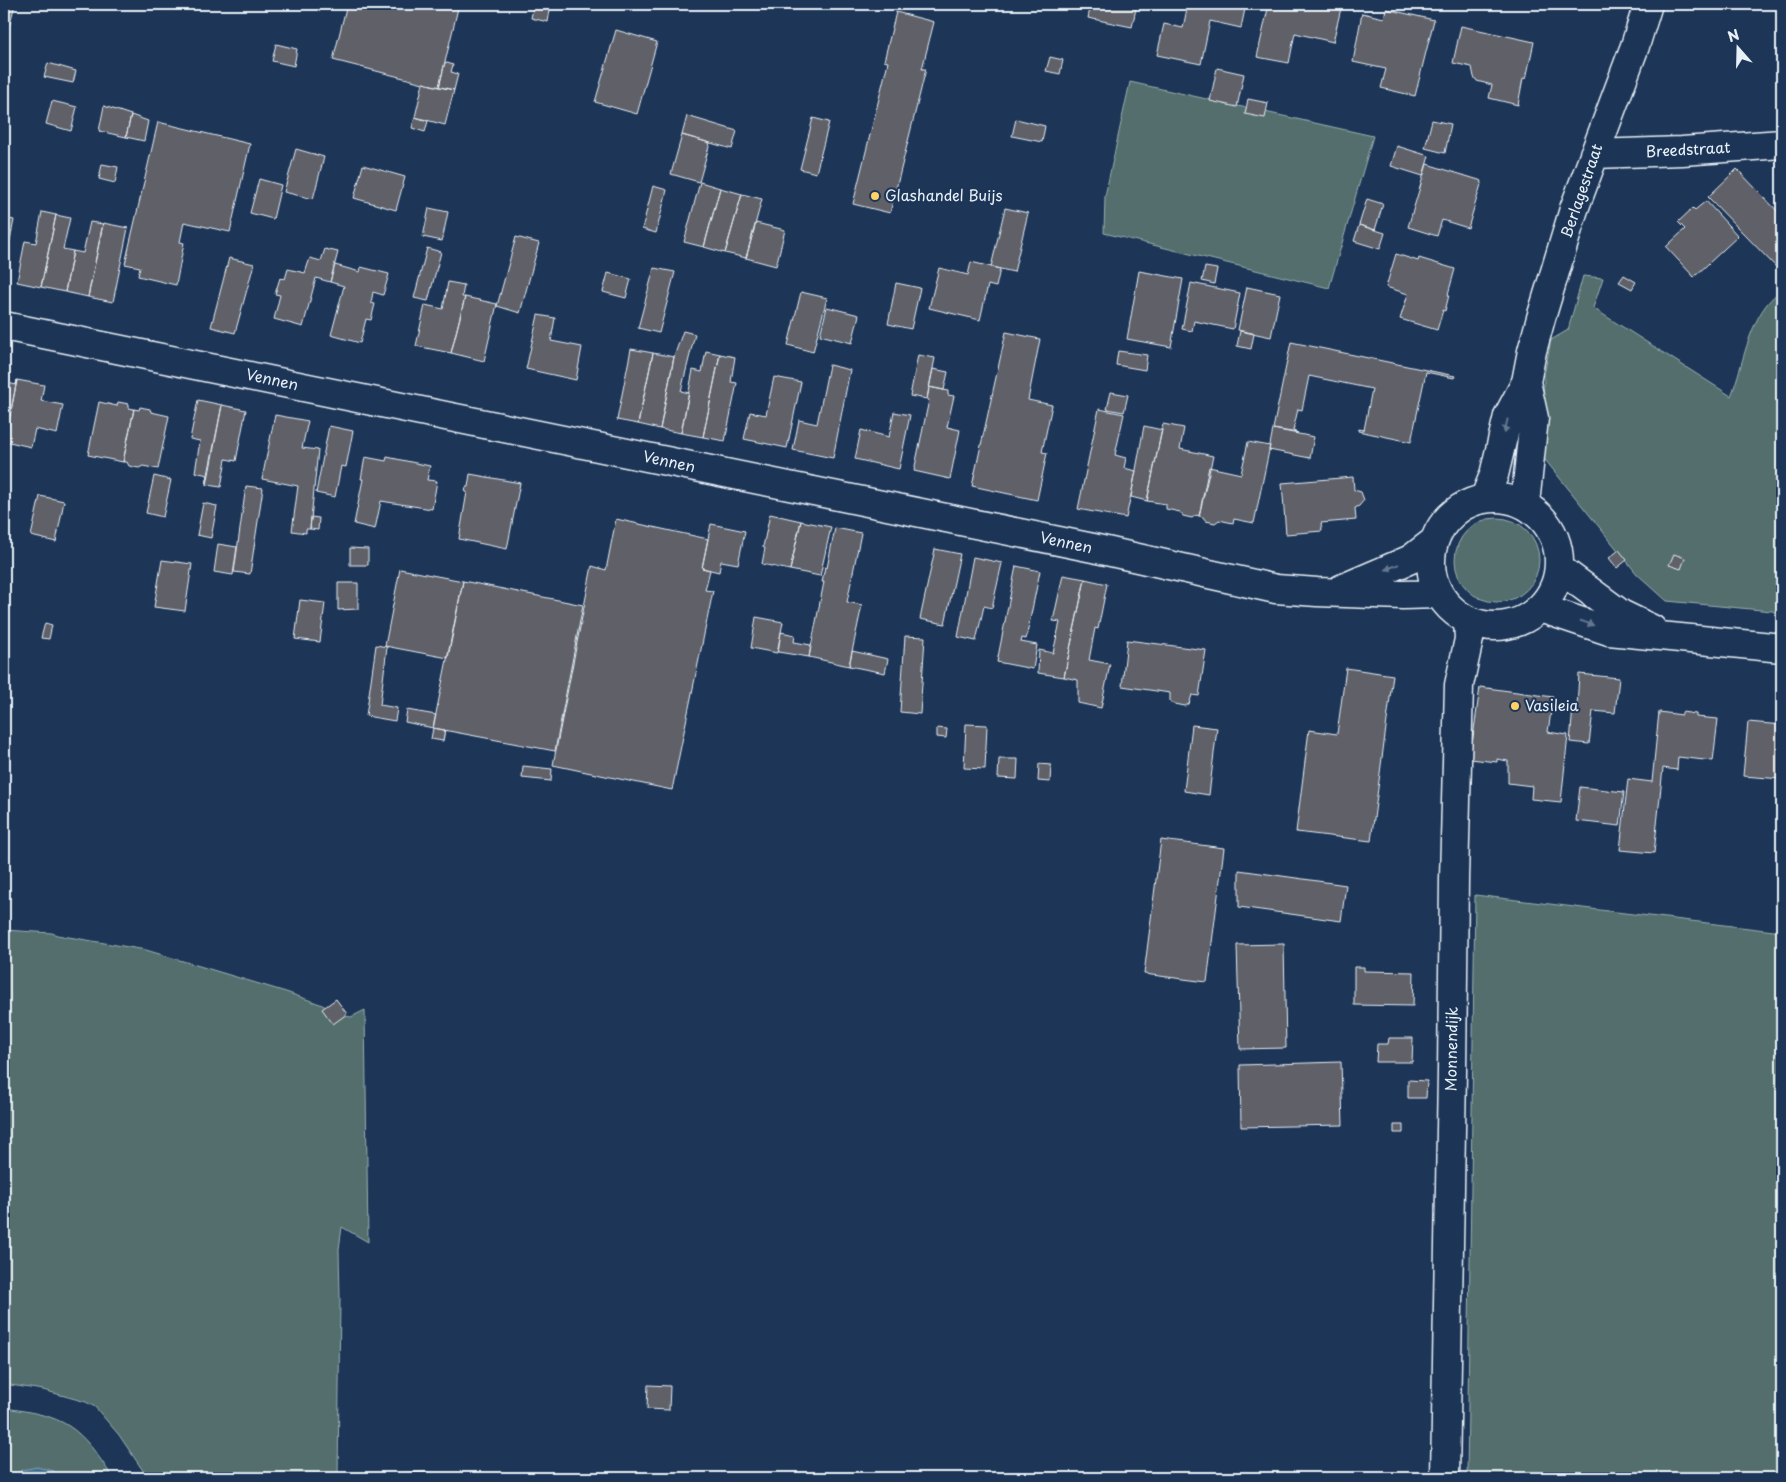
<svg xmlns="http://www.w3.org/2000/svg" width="1786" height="1482" font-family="'Playpen Sans',sans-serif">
<rect width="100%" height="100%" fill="#1d3557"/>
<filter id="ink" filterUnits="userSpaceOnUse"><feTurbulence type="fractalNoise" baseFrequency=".02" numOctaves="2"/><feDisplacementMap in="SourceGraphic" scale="10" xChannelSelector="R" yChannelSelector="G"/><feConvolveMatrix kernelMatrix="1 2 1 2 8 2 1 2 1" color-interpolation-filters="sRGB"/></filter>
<g filter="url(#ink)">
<!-- green -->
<path fill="#526e6c" stroke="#9db0b2" d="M1130,82L1373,136L1329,288L1104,233L1105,196Z
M1583,276L1603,278L1593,308L1731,396C1745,361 1749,312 1782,290V612L1667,601L1637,574L1542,456L1544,375L1551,340L1568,330Z
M1455 560a42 42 0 1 1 84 0a42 42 0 1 1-84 0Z
M1475,895L1782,932V1478H1467Z
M4,930L52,933L57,935L146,950L286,992L320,1004L345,1016L351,1017L365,1010L368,1242L342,1227L339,1249L340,1298L338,1478H148L119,1435L95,1407L86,1402L43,1390L4,1384Z
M4,1408C66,1416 79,1425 113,1478H58L53,1471L15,1474L9,1478H4Z"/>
<!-- water -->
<path fill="#436d8a" stroke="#85a2b6" d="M37,1467L53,1471L58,1478H9L22,1470Z"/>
<!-- building -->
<path fill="#5e6068" stroke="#e8f1f8" d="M4,4H15L6,39L4,38Z
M347,4H459L439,87L333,60Z
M534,4H551L548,22L531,18Z
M1091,4H1137L1132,27L1088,18Z
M1188,4H1246L1241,28L1210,21L1201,64L1157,55L1164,24L1183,28Z
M1269,4H1342L1333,42L1295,33L1289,63L1257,57Z
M1386,9L1434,20L1415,96L1381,88L1386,69L1353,62L1362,13L1384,18Z
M896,12L934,22L922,69H926L890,213L853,204L888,62L884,61Z
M1461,26L1534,42L1526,79L1523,78L1518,105L1489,98L1492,85L1477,81L1474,77L1472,67L1453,63Z
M616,30L657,42L637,114L595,102Z
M276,44L297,49L294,66L272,61Z
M1050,57L1063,60L1060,74L1046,71Z
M445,62L453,65L451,72L458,74L454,90L439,87Z
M48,63L76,71L73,83L44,77Z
M1217,68L1244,74L1237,107L1210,101Z
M423,83L454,90L445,125L415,117Z
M1248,99L1268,103L1265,118L1245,114Z
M52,101L77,107L71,131L46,124Z
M104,106L131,115L126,137L99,131Z
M131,115L148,121L144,141L126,137Z
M687,116L737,131L732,149L682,135Z
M415,117L428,121L425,132L412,128Z
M813,118L829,122L816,173L800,169Z
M1016,119L1045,126L1042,142L1012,136Z
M1432,120L1451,124L1445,153L1425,148Z
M158,122L250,144L230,232L184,222L180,242L184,243L176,285L138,276L140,267L125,264Z
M682,135L710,143L699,182L671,174Z
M1397,146L1429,156L1423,176L1391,166Z
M296,149L324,157L313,199L284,192Z
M102,164L118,167L115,183L99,179Z
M1427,164L1482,181L1468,228L1442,220L1437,236L1408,227Z
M363,165L405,177L396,210L354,198Z
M1737,169L1782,216V263L1780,271L1708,197Z
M259,179L281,185L273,219L250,213Z
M700,182L720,188L704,247L684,242Z
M653,186L667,190L656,233L642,229Z
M720,188L742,194L725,253L704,247Z
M742,194L762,199L746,258L725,253Z
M1367,199L1383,204L1375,230L1359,225Z
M1706,201L1738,236L1694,277L1666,247L1685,229L1678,222L1693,208L1695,210Z
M429,208L448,212L442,241L423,237Z
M1005,208L1028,213L1014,272L991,267Z
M42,212L56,215L41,287L17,282L25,241L36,243Z
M56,215L70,218L63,249L73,251L65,292L41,287Z
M4,218L14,220L4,270Z
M90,222L103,224L88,297L65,292L73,251L83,253Z
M103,223L128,228L113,302L88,297Z
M756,223L785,230L776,266L746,258Z
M1359,225L1385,233L1380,249L1354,241Z
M516,237L539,243L520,313L497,306Z
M427,248L441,252L428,301L414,298Z
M325,249L338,252L330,282L316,278L303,327L274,319L280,295L275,294L280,278L285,279L288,269L305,273L310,258L321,261Z
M1396,254L1418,261L1419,258L1455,269L1448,294L1449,295L1445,311L1443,310L1437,330L1400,319L1408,294L1386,287Z
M229,258L254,264L235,333L211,327Z
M971,262L1000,269L996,287L988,285L980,320L929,308L939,268L968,275Z
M335,265L360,272L361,267L389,274L383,295L373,292L371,303L375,304L371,320L366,319L360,343L331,335L344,286L330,282Z
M1205,267L1217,269L1214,284L1202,281Z
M654,268L675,272L659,333L638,328Z
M1139,271L1183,279L1171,347L1127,339Z
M608,273L631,279L626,298L603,292Z
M1624,275L1636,282L1632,289L1619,282Z
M448,282L464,285L462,297H465L451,353L416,346L425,305L443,309Z
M896,283L920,288L911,329L888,324Z
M1191,283L1240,293L1233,329L1194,321L1192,331L1182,329Z
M1247,287L1280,294L1271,337L1238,330Z
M801,292L827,298L813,352L788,345Z
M465,297L497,304L484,361L451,353Z
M827,307L859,315L852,343L820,335Z
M538,315L555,318L551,341L582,347L576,380L526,369Z
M683,331L695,334L681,391L689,393L681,433L660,429L674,357Z
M1240,331L1254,334L1251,349L1237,346Z
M1006,332L1040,339L1028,400L1052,405L1042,452L1047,453L1037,500L972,486Z
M1291,342L1455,376L1454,378L1426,372L1411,442L1358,431L1359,429L1364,430L1372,389L1309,376L1302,410L1298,409L1293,431L1298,433L1273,429Z
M631,349L653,353L638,424L617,420Z
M706,351L720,354L703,437L681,433L693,370L702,372Z
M1118,351L1147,355L1145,370L1116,365Z
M653,353L674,357L660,429L638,424Z
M720,354L735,357L731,382L737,383L725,441L703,437Z
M918,355L935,358L927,399L910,396Z
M829,365L850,370L833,458L793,450L799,420L817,424Z
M933,369L948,372L944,390L929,387Z
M774,377L801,382L787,448L744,439L750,412L766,415Z
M17,380L5,441L4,450V382L16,385Z
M17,380L44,385L41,401L63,405L57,434L35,429L31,447L5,441Z
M929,387L948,391V395L954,396L947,427L960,430L950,479L914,471L929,400L927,399Z
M1111,392L1128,395L1124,412L1107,409Z
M198,400L222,405L206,485L208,475L195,472L200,441L190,439Z
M99,402L117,406L118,402L129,404V408L134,409L123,462L88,455Z
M222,405L246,410L236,461L226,459L221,487L207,485Z
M140,407L150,409L151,412L169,416L158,469L143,466L139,468L129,466L127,462H123L134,409L139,410Z
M1099,409L1124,414L1115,455L1126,458L1124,468L1136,471L1126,518L1078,509Z
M894,412L910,415L899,469L855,459L861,430L889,437Z
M275,415L308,421L302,448L318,450L310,529H306V533L292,531L298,486L262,479Z
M1163,424L1184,428L1180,449L1213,456L1199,516L1196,515L1192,518L1183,516L1180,512L1166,509V504L1147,501Z
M329,426L353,431L346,467L341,466L335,497L316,493Z
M1144,426L1162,430L1147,501L1131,497Z
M1273,429L1314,437L1310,458L1269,450Z
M1248,442L1270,446L1254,523L1234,519L1233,523L1219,520L1215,523L1206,521L1203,517L1199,516L1209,467L1241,474Z
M365,457L386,461L387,457L430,466L427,480L437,481L432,509L381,501L375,529L354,524L363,479H361Z
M470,474L520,483L507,549L459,539L467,492H465L466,487H468Z
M154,476L171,480L163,517L146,513Z
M1353,477L1354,490L1361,492L1364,500L1359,506L1355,508L1356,520L1321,523L1322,531L1286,534L1282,483Z
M246,486L263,488L250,574L234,572Z
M40,496L64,501L56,542L31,536Z
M203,503L217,506L211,538L197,535Z
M770,514L801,521L790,570L762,564L765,548L763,547Z
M311,517L319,518L318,530L310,529Z
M616,519L708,539L702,568L710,570L705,590L713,591L672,790L553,765L592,566L606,570Z
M801,521L831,527L820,576L790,570Z
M711,524L745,531L738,564L721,561L719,572L702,568Z
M835,528L861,533L847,602L862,605L849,666L809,657L824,582H822L825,567L827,568Z
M218,544L237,547L233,575L214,572Z
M350,548L368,549V565H350Z
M935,549L960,554L945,624L920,619Z
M1619,550L1627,560L1617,568L1609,558Z
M1674,554L1685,558L1681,569L1669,565Z
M973,557L1002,563L992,608L984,606L976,641L958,637Z
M162,560L192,564L185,611L154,607Z
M1016,566L1040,571L1026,639L1022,638L1021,642L1037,645L1033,669L997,662Z
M400,569L463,581L448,658L385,646Z
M1063,575L1085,579L1064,677L1038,673L1039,650L1053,653L1060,622L1053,621Z
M1085,579L1107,584L1098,629L1095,628L1089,660L1110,664L1101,708L1078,703V680L1064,677Z
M463,581L583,605L555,751L433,728Z
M338,583H358V609L338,610Z
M300,600L325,603L320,642L295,639Z
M756,617L783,622L777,653L751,648Z
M45,623L52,625L49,639L41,638Z
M781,632L795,635L794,642L811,645L809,657L778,652Z
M905,636L925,637L920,714L900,712Z
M1127,640L1206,650L1199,696L1192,695L1189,704L1185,706L1175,704L1170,701V693L1122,686Z
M376,645L387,647L380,705L397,708L395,721L366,716Z
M852,651L888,659L885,673L849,666Z
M1346,668L1393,675L1371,841L1296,832L1309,730L1337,734Z
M1579,674L1619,678L1615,713L1593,711L1589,744L1570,742L1573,707H1577Z
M1480,687L1553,697L1548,732L1568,735L1561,802L1531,799L1532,786L1508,783V761L1497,759V762L1470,759Z
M407,710L436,715L433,728L405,722Z
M1659,712L1682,715V712L1696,714V717L1718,719L1713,761L1678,757L1677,770L1663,768L1654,853L1620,850L1628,779L1652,782Z
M1748,722L1782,725V779L1743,776Z
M966,724L987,725L985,769L964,768Z
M1192,725L1217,728L1209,795L1184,791Z
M433,728L445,730L443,741L431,739Z
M937,728L947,729L946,738L937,737Z
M999,759H1018L1017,779L998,778Z
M1039,764L1051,765L1050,782L1038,781Z
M523,766L552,769L551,781L522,778Z
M1580,787L1624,792L1620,826L1576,821Z
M1782,834V899L1777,898Z
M1161,840L1224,848L1207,982L1144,974Z
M1239,870L1346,885L1341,921L1239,907Z
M1284,944L1286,1048L1240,1049L1237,945Z
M1354,967H1364V971L1414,972L1413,1006L1354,1005Z
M336,999L347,1014L333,1024L322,1009Z
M1389,1038H1413L1412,1062H1376L1377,1044H1388Z
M1341,1062L1343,1125L1241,1127L1240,1065Z
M1408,1080L1427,1081L1426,1098H1408Z
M1394,1125H1403V1133H1394Z
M648,1385L670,1386L669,1410L647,1409Z
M428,1472V1478H405V1473Z"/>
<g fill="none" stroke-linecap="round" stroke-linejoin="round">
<!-- minor casing -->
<g stroke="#e8f1f8" stroke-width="31">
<path id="minor" d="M1594,154L1682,151L1782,144
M4,326L1093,548L1276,589L1317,592L1403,595L1438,594
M1485,497L1494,475L1508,416L1526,382L1532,351L1541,318L1574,209L1635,46L1648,4
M1431 562a64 64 0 1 1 128 0a64 64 0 1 1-128 0Z
M1525,504L1534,418L1526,382
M1560,569L1621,614L1652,629
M1341,589L1411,559L1433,542
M1540,608L1609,631L1782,648
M1445,1478L1452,1072L1454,879L1459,685L1469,639L1468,621"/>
</g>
<!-- minor -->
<use href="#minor" stroke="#1d3557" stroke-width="28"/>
</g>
<!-- one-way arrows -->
<defs><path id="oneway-solid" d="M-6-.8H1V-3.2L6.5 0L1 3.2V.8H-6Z" transform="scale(1.25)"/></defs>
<g fill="#64778f">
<use href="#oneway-solid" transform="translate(1506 426) rotate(103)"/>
<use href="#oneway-solid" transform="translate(1392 567) rotate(157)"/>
<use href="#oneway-solid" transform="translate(1587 623) rotate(19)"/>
</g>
</g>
<!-- markers -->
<g fill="#ffd166" stroke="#1d3557" stroke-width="2">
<circle cx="875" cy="196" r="5"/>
<circle cx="1515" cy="706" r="5"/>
</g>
<g text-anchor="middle" stroke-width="4" stroke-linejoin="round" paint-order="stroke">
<!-- street labels -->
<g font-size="15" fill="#e8f1f8" stroke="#1d3557">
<text transform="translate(1688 150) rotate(-3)" y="5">Breedstraat</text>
<text transform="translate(1582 191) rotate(-71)" y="5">Berlagestraat</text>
<text transform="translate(272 380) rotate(12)" y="5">Vennen</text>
<text transform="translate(669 462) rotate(12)" y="5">Vennen</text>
<text transform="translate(1066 543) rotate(12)" y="5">Vennen</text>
<text transform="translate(1452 1049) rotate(-89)" y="5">Monnendijk</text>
</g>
<!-- poi labels -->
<g font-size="15" fill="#e8f1f8" stroke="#1d3557" text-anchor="start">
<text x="885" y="201">Glashandel Buijs</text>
<text x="1525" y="711">Vasileia</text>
</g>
</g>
<!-- margin -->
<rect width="1786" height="1482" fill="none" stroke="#1d3557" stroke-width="20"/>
<rect x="10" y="10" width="1766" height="1462" fill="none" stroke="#e8f1f8" stroke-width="2" filter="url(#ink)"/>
<!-- north arrow -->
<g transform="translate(1738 48) rotate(340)" stroke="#1d3557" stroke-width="4" paint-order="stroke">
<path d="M0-4L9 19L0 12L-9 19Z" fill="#e8f1f8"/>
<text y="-8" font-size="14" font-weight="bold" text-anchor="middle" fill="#e8f1f8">N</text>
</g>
</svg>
